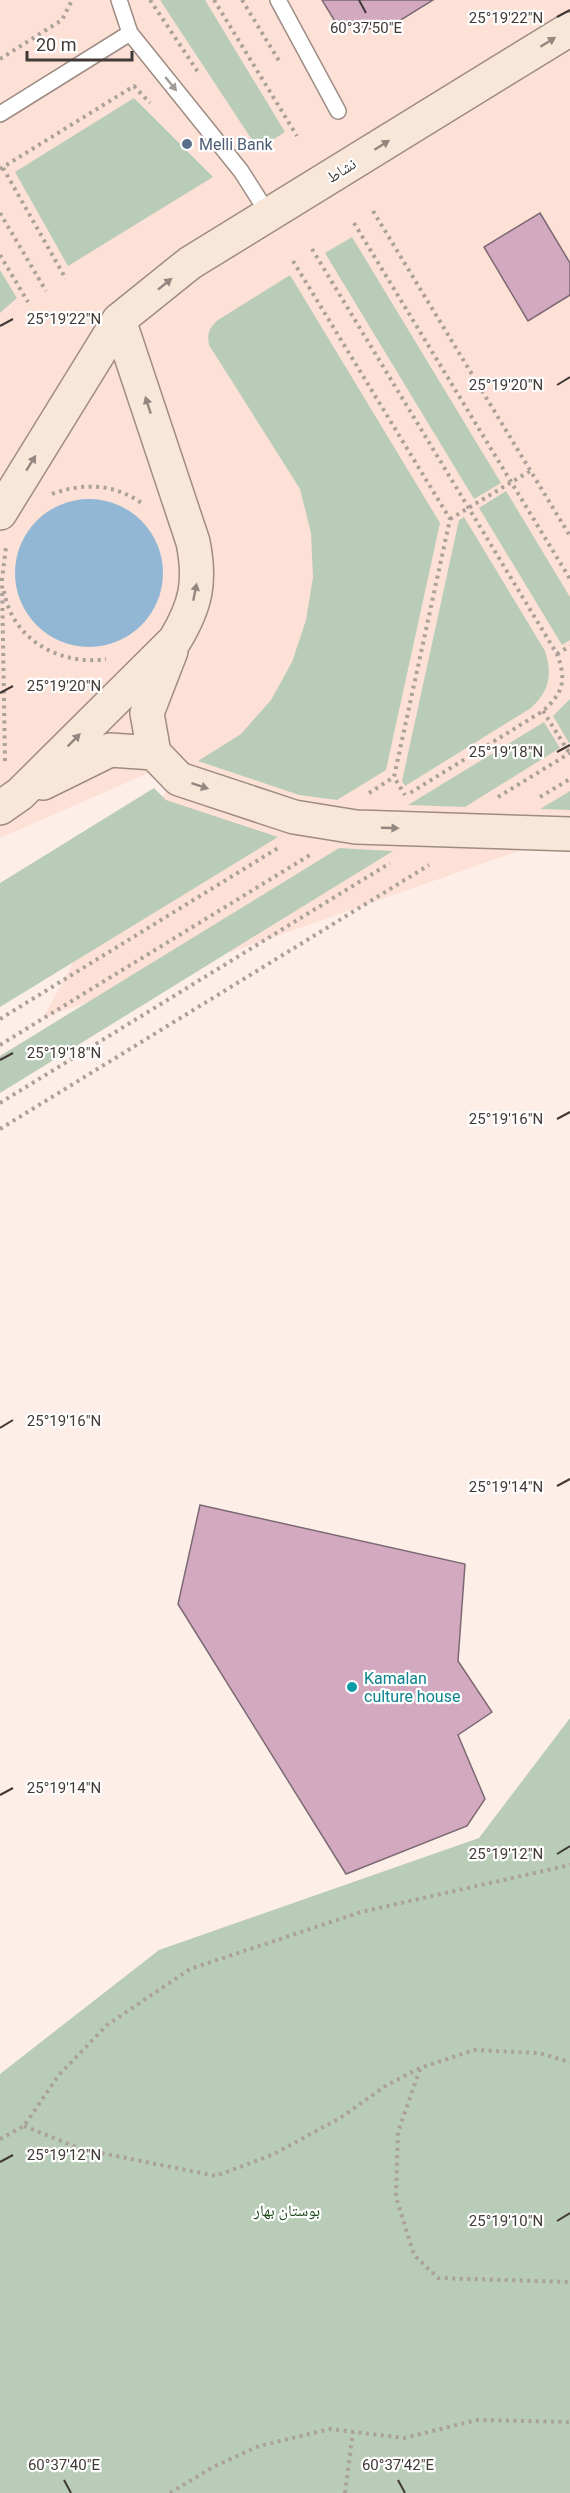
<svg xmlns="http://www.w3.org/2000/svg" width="570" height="2493" font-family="Roboto,'Noto Naskh Arabic',sans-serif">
<rect width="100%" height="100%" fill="#feeee8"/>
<!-- built -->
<path fill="#fde1d6" d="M0,0H570V833L43,1018L185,757L0,838Z"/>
<!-- green -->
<path fill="#b9ccb7" d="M160,0H205L285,132L258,149Z
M134,98L213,177L68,266L15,172Z
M352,237L501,483L474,499L325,253Z
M0,270L17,298L0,313Z
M290,275L440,523L386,770L337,800L299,795L198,761L241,734L271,700L292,662L306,620L313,577L311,533L300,489L209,345C207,333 209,328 218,320Z
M506,491L570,597V640L562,645L479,508Z
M464,517L545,651C553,675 549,691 531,708L405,786L402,781L459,520Z
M570,699V742L569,743L553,716Z
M544,722L560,748L465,807L408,805Z
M154,788L166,800L278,837L0,1007V883Z
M570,791V810L540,809Z
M339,848L393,851L0,1093V1056Z
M570,1718V2493H0V2074L159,1950L479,1838Z"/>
<!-- water -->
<path fill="#92b7d4" d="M15 573a74 74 0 1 1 148 0a74 74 0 1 1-148 0Z"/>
<!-- building -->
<path fill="#d3a9c0" stroke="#7b6a73" stroke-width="1.5" d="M322,0H433L383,31L336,23Z
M540,213L570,263V295L528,321L484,247Z
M200,1505L465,1564L458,1661L492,1712L458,1735L485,1799L467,1826L346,1874L178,1604Z"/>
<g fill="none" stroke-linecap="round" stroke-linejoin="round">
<!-- lane casing -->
<g stroke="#9e8c84" stroke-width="18">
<path id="lane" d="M119,0L130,33L241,171L269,215
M278,0L338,111
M0,114L130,33"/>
</g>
<!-- secondary casing -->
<g stroke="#9e8c84" stroke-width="36">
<path id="secondary" d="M0,513L119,320L190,263L570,29
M171,651L147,713L154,753L179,779L294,817L356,827L570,834
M43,783L110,750L154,753
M0,808L20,794L175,640C196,605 201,582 193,542L119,320"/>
</g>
<!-- path -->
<path stroke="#aca09b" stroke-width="4" stroke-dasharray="3 4.5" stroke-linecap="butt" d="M150,0L198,72
M214,0L297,136
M242,0L281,64
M0,59L62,20L72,0
M3,168L66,279
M0,169L134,86L150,103
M373,211L570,536
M0,213L46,291
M354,223L570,579
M312,249L557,654C567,680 563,693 543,711L410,793
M0,255L28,302
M293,261L450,519L394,777L405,795
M52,494C84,482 117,484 144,505
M450,519L530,471
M4,591C12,640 61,666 106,659
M557,654L570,646
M543,711L570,754
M5,761L2,579L6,547
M369,793L394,777
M498,797L570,753
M540,797L570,779
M0,1019L278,848
M0,1045L310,855
M0,1103L390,863
M0,1129L429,865
M420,2069L398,2132L396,2197L414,2255L438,2278L570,2282
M24,2126L81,2149L216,2176L274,2154L340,2118L387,2085L420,2068L474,2050L539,2053L570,2062
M0,2139L24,2126L58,2076L107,2025L190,1969L361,1912L570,1865
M170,2493L213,2467L259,2446L330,2429L404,2438L477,2420L570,2422
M345,2493L353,2432"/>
<!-- lane -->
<use href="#lane" stroke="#fff" stroke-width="15"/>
<!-- secondary -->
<use href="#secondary" stroke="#f8e6d8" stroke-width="33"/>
</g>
<!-- one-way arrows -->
<defs><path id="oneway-solid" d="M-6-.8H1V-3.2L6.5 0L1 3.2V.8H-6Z" transform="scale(1.5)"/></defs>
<g fill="#93877f">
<use href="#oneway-solid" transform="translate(548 42) rotate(-32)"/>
<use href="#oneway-solid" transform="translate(382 145) rotate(-32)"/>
<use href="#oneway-solid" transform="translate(165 284) rotate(-39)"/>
<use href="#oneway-solid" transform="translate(148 405) rotate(-108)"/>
<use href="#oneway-solid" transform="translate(31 463) rotate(-58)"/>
<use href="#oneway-solid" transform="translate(195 592) rotate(-79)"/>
<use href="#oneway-solid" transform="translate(74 740) rotate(-45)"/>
<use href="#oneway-solid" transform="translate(200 786) rotate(18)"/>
<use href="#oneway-solid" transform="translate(390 828) rotate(2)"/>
</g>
<use fill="#a09c9a" href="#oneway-solid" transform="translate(171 84) rotate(51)"/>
<!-- ticks -->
<path fill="none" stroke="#413936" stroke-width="2" d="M359,0L366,13M557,17L570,10M0,326L13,319M557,385L570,377M0,693L13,686M557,752L570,745M0,1060L13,1053M557,1119L570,1112M0,1428L13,1420M557,1486L570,1479M0,1795L13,1788M557,1854L570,1846M0,2162L13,2155M557,2221L570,2213M64,2480L71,2493M398,2480L405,2493"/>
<!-- markers -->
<circle fill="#5c6f8a" stroke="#fff" stroke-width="2" cx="187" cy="144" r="6"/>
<circle fill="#0f9aa8" stroke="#fff" stroke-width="2" cx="352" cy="1687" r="6"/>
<g text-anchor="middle" stroke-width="4.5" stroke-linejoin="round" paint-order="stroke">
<!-- service labels -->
<g font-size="16" fill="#4e5e75" stroke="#fff" text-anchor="start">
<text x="199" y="150">Melli Bank</text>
</g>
<!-- street labels -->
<g font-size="16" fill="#413936" stroke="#fff">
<text transform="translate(341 170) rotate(-32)" y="6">نشاط</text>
</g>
<!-- culture labels -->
<g font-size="16" fill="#0d838f" stroke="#fff" text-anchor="start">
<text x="364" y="1684">Kamalan<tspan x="364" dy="18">culture house</tspan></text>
</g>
<!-- park labels -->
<g font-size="16" fill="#1c481b" stroke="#fff">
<text x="287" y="2216">بوستان بهار</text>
</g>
</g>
<g font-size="15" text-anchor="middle" fill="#413936" stroke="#fff" stroke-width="4.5" stroke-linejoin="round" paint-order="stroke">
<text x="506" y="23">25°19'22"N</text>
<text x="366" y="33">60°37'50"E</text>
<text x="64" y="324">25°19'22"N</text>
<text x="506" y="390">25°19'20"N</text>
<text x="64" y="691">25°19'20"N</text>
<text x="506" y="757">25°19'18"N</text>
<text x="64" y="1058">25°19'18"N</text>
<text x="506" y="1124">25°19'16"N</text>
<text x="64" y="1426">25°19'16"N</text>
<text x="506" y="1492">25°19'14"N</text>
<text x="64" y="1793">25°19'14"N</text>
<text x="506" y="1859">25°19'12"N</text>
<text x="64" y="2160">25°19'12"N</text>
<text x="506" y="2226">25°19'10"N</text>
<text x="64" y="2470">60°37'40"E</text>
<text x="398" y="2470">60°37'42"E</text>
</g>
<!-- scale -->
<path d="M27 51v9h105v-9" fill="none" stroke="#413936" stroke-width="3"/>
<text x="36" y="51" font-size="18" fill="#413936" stroke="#ffffff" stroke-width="4.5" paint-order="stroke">20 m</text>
</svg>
